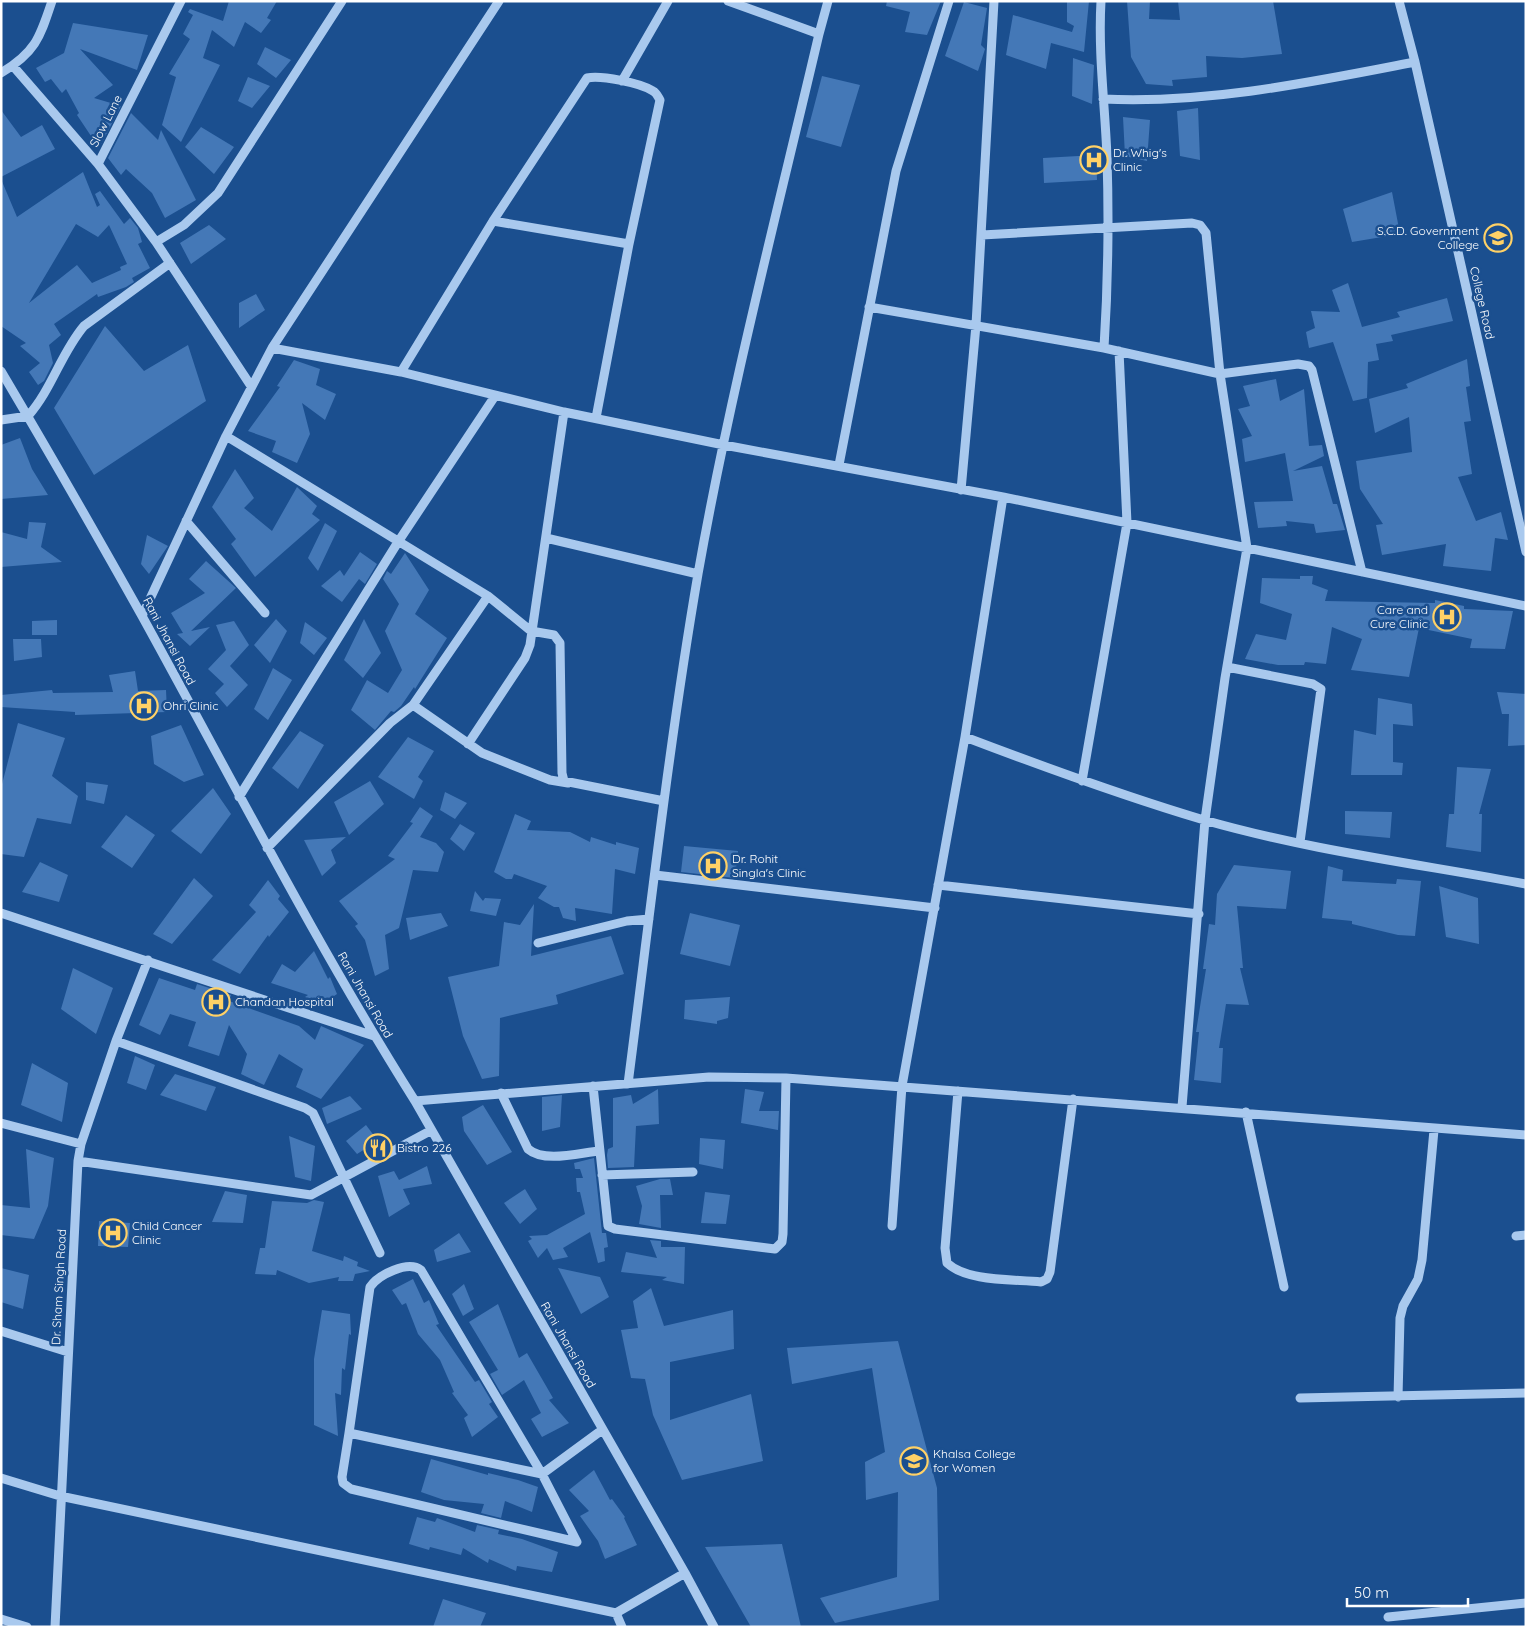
<svg xmlns="http://www.w3.org/2000/svg" width="1527" height="1628" font-family="Quicksand,sans-serif">
<rect width="100%" height="100%" fill="#1b4f8f"/>
<!-- building -->
<path fill="#4478b7" fill-rule="evenodd" d="M229,1H277L267,18L271,20L261,33L245,22L234,47L212,30L203,58L220,65L181,142L162,125L176,77L169,74L190,39L183,34L193,15L188,12L190,9L223,21Z
M887,1H941L927,35L905,32L910,12L886,6Z
M1067,1H1089L1084,52L1051,43L1046,69L1006,55L1013,15L1072,32L1074,26L1067,22Z
M1127,1H1150L1149,19L1180,20L1178,1H1273L1282,54L1242,58L1206,56L1207,77L1172,80L1173,86L1146,84L1131,57Z
M964,2L987,8L981,45L985,49L978,71L945,56Z
M73,23L148,35L137,70L80,49L113,85L94,98L121,106L99,148L77,115L79,113L66,89L62,93L51,79L45,82L36,68L64,53Z
M265,47L291,60L276,78L257,64Z
M1073,58L1094,65L1092,104L1072,96Z
M822,76L860,85L841,147L806,137Z
M248,77L270,86L252,108L238,101Z
M1198,108L1200,160L1180,156L1177,111Z
M1,110L21,137L42,125L55,149L1,177Z
M131,113L158,140L161,130L196,200L165,218L152,193L126,169L121,175L108,158Z
M1123,117L1150,120L1147,161L1125,156Z
M201,127L234,147L214,174L185,147Z
M1096,155L1097,180L1044,183L1043,158Z
M83,172L97,207L100,205L95,194L100,191L124,224L130,218L138,228L142,242L138,244L150,268L132,278L134,282L126,287L98,297L97,294L54,324L61,335L49,345L53,363L44,381L38,385L29,372L40,363L20,346L26,343L1,326V179L17,217ZM76,224L98,237L109,225L127,264L120,267L121,270L92,283L77,265L29,303Z
M1392,192L1400,234L1352,242L1343,209Z
M209,225L226,239L191,264L180,243Z
M1348,283L1362,327L1400,317L1397,312L1447,298L1453,321L1391,335L1393,341L1376,344L1379,360L1368,362L1367,398L1353,401L1333,342L1309,348L1306,332L1315,328L1311,311L1340,312L1332,290Z
M256,294L265,310L239,328V303Z
M105,326L144,371L188,345L206,401L94,475L54,408Z
M1467,359L1470,386L1466,387L1471,421L1464,422L1472,474L1458,477L1476,521L1501,512L1508,540L1495,538L1491,571L1443,566L1446,544L1382,555L1376,525L1383,524L1360,489L1356,461L1412,452L1409,417L1375,433L1369,399L1408,388L1406,384Z
M294,360L320,369L316,385L336,394L325,420L302,403L310,434L297,463L272,452L276,441L248,431L280,387L277,386Z
M1276,379L1280,401L1304,389L1309,446L1322,445L1324,456L1293,471L1322,466L1333,504H1337L1345,530L1316,533L1314,524L1286,521L1287,526L1258,528L1254,502L1293,501L1285,453L1245,462L1242,439L1252,436L1238,409L1250,406L1243,386Z
M20,438L32,469L48,495L1,499V445Z
M235,469L254,498L244,508L272,531L297,487L317,506L312,514L320,520L255,577L231,544L236,539L212,507Z
M29,522L46,523L41,547L62,562L1,567V532L27,539Z
M325,523L337,531L318,571L308,558Z
M147,535L168,546L149,574L141,564Z
M360,552L377,564L365,584L359,579L342,602L321,586L340,570L344,576Z
M405,553L429,590L415,614L447,638L415,689L414,687L401,706L394,712L391,711L375,730L351,710L367,680L388,693L402,670L385,631L399,604L383,579L387,571L391,574Z
M206,561L236,588L191,631L210,627L190,646L177,634L183,633L171,613L205,593L189,579Z
M1300,576H1313L1312,584L1328,590L1325,601L1435,603V600L1464,606V609L1513,611L1505,649L1470,648L1472,639L1419,628L1409,677L1351,670L1362,639L1332,627L1326,664L1305,662L1304,665H1278L1245,659L1256,634L1286,640L1292,614L1260,603L1262,578L1300,579Z
M276,619L287,631L270,663L254,645Z
M364,619L381,653L363,678L344,660Z
M57,620V635H32V621Z
M234,621L249,645L230,666L248,685L227,707L215,693L224,684L208,669L226,650L216,625Z
M305,622L327,638L314,655L300,643Z
M13,639H41L42,657L14,661Z
M273,668L292,680L268,720L254,709Z
M135,671L138,691L166,690L167,712L75,715V712L1,707V695L52,690L53,693L113,692L109,675Z
M1497,692L1526,694V745L1508,746L1509,714H1502Z
M1378,698L1412,704L1413,726L1393,724V762L1403,763L1402,775H1351L1354,730L1376,735Z
M18,723L65,738L52,776L78,796L71,824L37,818L24,857L1,854V788Z
M181,725L204,775L184,782L154,764L151,736Z
M300,731L324,745L298,789L272,768Z
M408,737L434,751L418,777L423,781L414,799L378,777Z
M1457,767L1491,769L1479,814H1482L1481,852L1446,847L1449,814H1454Z
M370,781L384,804L349,835L334,802Z
M86,782L108,785L104,804L86,800Z
M213,788L231,814L201,854L171,831Z
M445,792L467,803L455,819L440,810Z
M420,807L433,816L420,837L436,843L444,852L438,872L413,870L399,928L385,935L389,969L375,976L365,940L355,926L358,924L339,901L395,859L388,856L413,823L410,822Z
M1345,811L1392,812L1390,838L1345,834Z
M515,814L531,821L527,830L570,832L590,842L591,837L616,845V842L639,848L635,874L615,869L612,914L575,908L576,921L563,918L559,907H554L538,898L547,886L514,874L512,879H506L494,872Z
M126,815L155,835L132,868L101,847Z
M460,824L475,833L464,851L450,839Z
M346,837L331,850L336,863L322,876L304,840Z
M684,846L738,851L735,878L681,872Z
M40,862L68,875L59,902L22,892Z
M1234,865L1291,871L1286,909L1237,906L1243,968H1240L1249,1005L1226,1004L1219,1048H1223L1221,1083L1194,1080L1199,1032H1196L1206,969H1203L1209,924L1215,925L1217,894Z
M1328,866L1343,870L1342,881L1396,884L1397,879L1421,881L1415,936L1398,935L1352,924V921L1322,918Z
M194,878L213,896L172,944L153,934Z
M268,880L280,896L278,899L289,912L269,937L268,935L240,974L212,960L256,912L249,905Z
M1439,886L1478,898L1479,944L1446,937Z
M475,891L483,901L485,898L501,899L496,916L470,911Z
M534,904L531,956L611,936L624,974L556,995L558,1004L500,1018L499,1076L482,1079L463,1036L448,977L499,966L504,922L520,925Z
M441,913L448,926L410,940L406,918Z
M690,913L740,925L730,966L680,954Z
M314,951L328,979L330,977L337,994L322,1004L305,997L308,995L271,983L282,964L295,972Z
M73,968L113,988L96,1034L61,1009Z
M159,978L195,990L197,984L231,995L229,1001L299,1026L315,1040L321,1026L364,1045L321,1099L296,1087L303,1069L279,1054L264,1085L241,1074L247,1054L229,1025L219,1056L188,1046L196,1022L170,1014L160,1035L139,1025Z
M730,997L728,1018L717,1021V1024L684,1019L685,1000Z
M135,1056L155,1065L146,1090L127,1083Z
M32,1063L68,1083L62,1122L21,1105Z
M175,1074L216,1087L206,1111L160,1095Z
M658,1089L659,1124L636,1126L634,1167L608,1168L607,1155L608,1149L613,1147V1098L631,1095L633,1104Z
M745,1089L764,1092L759,1111H779L778,1130L741,1123Z
M562,1095L560,1127L542,1131V1097Z
M350,1096L362,1109L327,1124L322,1108Z
M483,1105L512,1152L487,1165L464,1131L462,1117Z
M366,1125L378,1141L357,1154L346,1141Z
M289,1136L315,1146L311,1181L295,1177Z
M700,1138L725,1140L723,1169L699,1164Z
M26,1149L54,1158L48,1206L34,1239L1,1235V1205L30,1208Z
M594,1158L602,1233H606L608,1247L604,1248L605,1261L598,1263L590,1232L563,1248L568,1257L553,1260L547,1248L538,1258L528,1241L532,1239L529,1236L547,1235L585,1214L580,1192H577L576,1178H583L580,1169H575L574,1163Z
M427,1166L432,1184L403,1189L410,1204L389,1217L378,1176L394,1171L399,1180Z
M660,1179H670L673,1195H660L661,1228L639,1224L642,1206L636,1186Z
M525,1189L537,1209L520,1224L504,1203Z
M225,1191L247,1195L243,1223L212,1222Z
M705,1192L730,1195L726,1224L701,1223Z
M314,1200L324,1202L312,1251L343,1261L344,1256L358,1262L357,1266L370,1271L355,1274L353,1281H338L339,1277L309,1283L277,1270L276,1275L255,1274L260,1248H265L272,1201L307,1203Z
M99,1221L130,1223L128,1247L98,1246Z
M459,1233L471,1252L437,1262L434,1250Z
M650,1240L661,1241V1247H685L684,1284L662,1280L667,1277L621,1272L626,1252L657,1258Z
M1,1268L29,1275L23,1309L1,1302Z
M558,1268L600,1277L609,1297L581,1314Z
M413,1279L424,1303L429,1300L439,1324L436,1325L475,1382L479,1380L492,1402L489,1404L498,1417L472,1437L464,1418L468,1415L452,1393L454,1392L440,1360L418,1334L406,1303L402,1305L392,1290Z
M464,1284L474,1309L463,1316L452,1294Z
M651,1288L664,1326L733,1310L734,1349L670,1362V1420L751,1394L763,1461L682,1480L653,1415L645,1379L631,1378L621,1330L638,1328L633,1301Z
M498,1304L519,1358L527,1353L553,1398L549,1400L569,1423L542,1437L531,1419L541,1413L524,1380L502,1395L490,1374L498,1370L469,1322Z
M322,1310L350,1314L351,1335L349,1334L345,1370L342,1368L341,1395L335,1393L338,1436L314,1425V1359Z
M898,1341L937,1488L939,1600L835,1623L820,1598L897,1577L898,1492L866,1500L865,1462L885,1452L872,1368L792,1384L787,1348Z
M431,1459L488,1475V1473L518,1480L538,1487L532,1512L505,1501L501,1518L481,1513L484,1504L444,1500L421,1492Z
M594,1470L610,1500L612,1499L625,1517L624,1518L637,1545L605,1559L598,1541L580,1516L589,1511L569,1490Z
M417,1517L435,1522L437,1518L475,1532L477,1525L499,1530L498,1534L522,1539L558,1552L552,1572L517,1566L516,1571L489,1559L488,1563L463,1548L461,1555L430,1547L429,1550L409,1544Z
M782,1544L801,1627H751L705,1547Z
M443,1599L486,1613L480,1627H433Z"/>
<g fill="none" stroke-linecap="round" stroke-linejoin="round">
<!-- minor -->
<path stroke="#a9c9ee" stroke-width="9" d="M728,1L819,34
M1399,1L1415,62L1526,552
M13,66L98,164L181,1
M1,73C36,52 40,37 52,1
M622,81L668,1
M1103,99C1208,104 1312,82 1415,62
M98,164L156,242L184,225L218,193L342,1
M493,221L629,244
M982,235L1192,223L1200,225L1206,233L1220,374L1247,548L1225,678L1205,820L1182,1107
M156,242L251,386
M869,307L1104,348C1108,285 1109,221 1107,157C1105,105 1098,54 1101,1
M272,348L401,372L564,412L724,445L1003,497L1526,606
M1104,348L1220,374L1298,364L1309,366L1312,370L1362,572
M1,371C49,452 96,534 142,616C232,779 316,944 415,1101L685,1573L714,1627
M401,372L493,221L587,78C601,75 641,83 653,91C657,93 658,97 660,100L629,244L596,418
M1,420L28,416C52,389 61,353 84,326L170,263
M226,436L488,596L531,631L554,635L560,643L562,773L564,781L664,801
M839,465L896,171L949,1
M961,490L976,325L994,1
M186,521L265,613
M546,538L698,574
M142,616L226,436L272,348L499,1
M1227,667L1313,684L1321,689L1300,842
M413,705L482,753L550,780L568,783
M965,737C1044,767 1123,796 1204,820C1308,850 1419,864 1526,884
M468,744L525,658L530,645L564,412
M1082,781L1127,523L1119,351
M239,797L398,542L495,396
M267,848L390,723L413,705L488,596
M655,875L935,908
M938,885L1199,914
M1,913L374,1036
M538,943L627,921L649,919
M116,1041L305,1108L313,1113L380,1253
M628,1084C650,914 669,743 698,574C730,393 777,213 819,34L828,1
M593,1086L608,1226L615,1229L775,1249L782,1242L783,1234L786,1078
M958,1091L945,1248L947,1263C968,1282 1013,1279 1041,1282L1047,1279L1050,1272L1073,1099
M501,1093L528,1149C544,1163 579,1153 599,1151
M415,1101L709,1077L786,1078L1526,1135
M1246,1112L1284,1287
M1,1123L81,1144
M78,1161L311,1195L430,1131
M602,1175L693,1172
M892,1226L902,1086L965,737L1003,497
M1516,1236L1526,1235
M1,1331L68,1352
M1398,1397L1400,1318L1403,1306L1418,1279L1422,1260L1434,1130
M1300,1398L1526,1393
M349,1433L342,1477L343,1483L351,1489L577,1542
M1,1478L60,1496L616,1613L685,1573
M577,1542L542,1474L421,1270C408,1260 378,1275 370,1287L349,1433L542,1474L602,1430
M616,1613L622,1627
M1388,1617L1526,1603
M1,1619L27,1627
M55,1627L78,1161L81,1144L116,1041L148,960"/>
</g>
<!-- icons -->
<defs>
<g id="hospital-ring" transform="scale(1.4375)"><circle r="9.5" fill="#1b4f8f" stroke="#ffd166" stroke-width="1.5"/><path d="M-5-5h3v3.5h4V-5h3V5h-3V1.5h-4V5h-3Z" fill="#ffd166"/></g>
<g id="university-ring" transform="scale(1.4375)"><circle r="9.5" fill="#1b4f8f" stroke="#ffd166" stroke-width="1.5"/><path d="M0-5L7-2L0 1L-7-2ZM-4 1L0 2.5L4 1V4Q0 6-4 4Z" fill="#ffd166"/></g>
<g id="restaurant-ring" transform="scale(1.4375)"><circle r="9.5" fill="#1b4f8f" stroke="#ffd166" stroke-width="1.5"/><path d="M-5-6h1v4h1v-4h1v4h1v-4h1v5L-1.5 .5V6h-2V.5L-5-1ZM5-6V6H3V1.5H1.5Q1.5-4 5-6Z" fill="#ffd166"/></g>
</defs>
<g fill-rule="evenodd">
<use href="#hospital-ring" x="1094" y="160"/>
<use href="#university-ring" x="1498" y="238"/>
<use href="#hospital-ring" x="1447" y="617"/>
<use href="#hospital-ring" x="144" y="706"/>
<use href="#hospital-ring" x="713" y="866"/>
<use href="#hospital-ring" x="216" y="1002"/>
<use href="#restaurant-ring" x="378" y="1148"/>
<use href="#hospital-ring" x="113" y="1233"/>
<use href="#university-ring" x="914" y="1461"/>
</g>
<g text-anchor="middle" stroke-width="5" stroke-linejoin="round" paint-order="stroke">
<!-- street labels -->
<g font-size="12" fill="#fff" stroke="#1b4f8f">
<text transform="translate(106 121) rotate(-63)" y="4">Slow Lane</text>
<text transform="translate(1482 303) rotate(77)" y="4">College Road</text>
<text transform="translate(169 641) rotate(62)" y="4">Rani Jhansi Road</text>
<text transform="translate(365 995) rotate(60)" y="4">Rani Jhansi Road</text>
<text transform="translate(59 1287) rotate(-87)" y="4">Dr. Sham Singh Road</text>
<text transform="translate(568 1345) rotate(60)" y="4">Rani Jhansi Road</text>
</g>
<!-- poi labels -->
<g font-size="12" fill="#fff" stroke="#1b4f8f" text-anchor="start">
<text x="1113" y="157">Dr. Whig's<tspan x="1113" dy="14">Clinic</tspan></text>
<text x="1479" y="235" text-anchor="end">S.C.D. Government<tspan x="1479" dy="14">College</tspan></text>
<text x="1428" y="614" text-anchor="end">Care and<tspan x="1428" dy="14">Cure Clinic</tspan></text>
<text x="163" y="710">Ohri Clinic</text>
<text x="732" y="863">Dr. Rohit<tspan x="732" dy="14">Singla's Clinic</tspan></text>
<text x="235" y="1006">Chandan Hospital</text>
<text x="397" y="1152">Bistro 226</text>
<text x="132" y="1230">Child Cancer<tspan x="132" dy="14">Clinic</tspan></text>
<text x="933" y="1458">Khalsa College<tspan x="933" dy="14">for Women</tspan></text>
</g>
</g>
<!-- border -->
<rect width="1527" height="1628" fill="none" stroke="#ffffff" stroke-width="5"/>
<!-- scale -->
<path d="M1347 1598v8h121v-8" fill="none" stroke="#ffffff" stroke-width="2.5"/>
<text x="1354" y="1598" font-size="15" fill="#ffffff" stroke="#1b4f8f" stroke-width="4" paint-order="stroke">50 m</text>
</svg>
